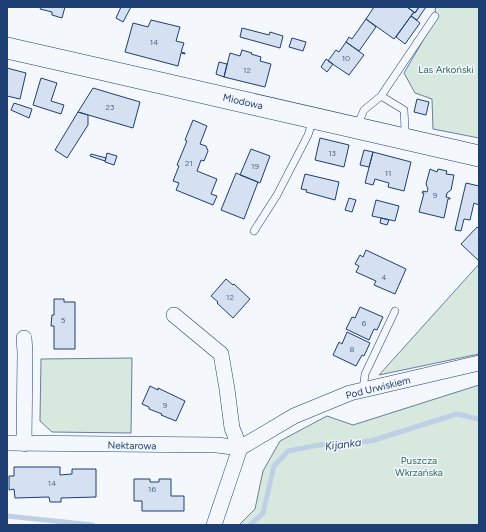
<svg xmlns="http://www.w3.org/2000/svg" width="486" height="532" font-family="Figtree,sans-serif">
<rect width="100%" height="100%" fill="#f4f7fb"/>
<!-- green -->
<path fill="#d7e8df" stroke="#687fa3" d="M436,7H479V138L433,129L432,99L415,93L404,73L436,18L435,10Z
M479,264V354L379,375Z
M132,358L131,433L52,432L40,421L41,359Z
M479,385V525H239L255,509L263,471L280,441L327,416L353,425Z"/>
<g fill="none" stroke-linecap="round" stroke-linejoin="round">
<!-- stream -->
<path stroke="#bed0e5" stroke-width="5" d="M7,516L93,525
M250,525L263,513L274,466L288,451L319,445L371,441L457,414L479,419"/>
</g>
<!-- building -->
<path fill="#d5e0f0" stroke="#1d3f73" d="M41,7H65L62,18L52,15V12L40,9Z
M121,7H131L123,22L116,18Z
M374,7H407L414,12L394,39L366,19Z
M407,7H419L415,13Z
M419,7H426L417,20L411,16L414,12L415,13Z
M411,16L420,23L405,44L396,37Z
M366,19L376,27L359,51L346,42L349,37L352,39Z
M151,20L180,27L176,41L184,43L181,52L185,53V54L181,53L178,66L125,52L133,23L148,27Z
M242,28L269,35L270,32L283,36L280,48L240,37Z
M292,38L306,42L303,51L289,47Z
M346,42L364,55L349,75L328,61L336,50L339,52Z
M242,50L252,53L251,54L261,57L260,61L271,64L265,87L224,77L230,53L240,56Z
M326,59L333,64L327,72L321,67Z
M219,62L227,64L224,77L216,74Z
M7,68L26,73L20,99L7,96Z
M41,78L57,83L51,101L64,105L61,114L33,105Z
M93,88L140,102L133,128L78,112Z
M417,99L429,102L426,115L414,112Z
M14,103L32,109L29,118L11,110Z
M78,112L88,115V125L67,158L55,150Z
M193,120L207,126L200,144L206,146L208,151L204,161L201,160L197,171L217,179L211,194L217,196L213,205L176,190L179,183L173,181L179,166L177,165L187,141L185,140Z
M320,138L349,145L344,167L315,160Z
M251,149L270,156L260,183L240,175Z
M364,150L373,152L369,167L360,165Z
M373,152L411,162L404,191L388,187L389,183L375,179L373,185L365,183Z
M107,153L117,156L114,165L105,162Z
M91,154L106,158L105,161L90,156Z
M430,169L437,172L438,169L447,171L446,174L454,175L451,190L447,193L446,197L450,198V199H448L444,218L419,212L424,193H422L423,191L427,192L428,189L426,184Z
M236,173L258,182L244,219L221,210Z
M305,174L339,182L335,200L306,192L307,190L301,189Z
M466,183L479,186V205L474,203L470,220L464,219L461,231L455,230Z
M349,198L356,200L352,212L345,210Z
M376,200L399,206L395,221L372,216Z
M381,218L389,220L387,225L380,223Z
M477,227L479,229V261L461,244Z
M366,250L406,269L395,294L374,285L376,281L356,272L359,266L355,264L360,255L363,257Z
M226,279L233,285L234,284L250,299L233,318L217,303L218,302L211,296Z
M54,299H64V302H75V349H54V326H51L52,315H54Z
M360,307L383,317L377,330L374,329L369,340L346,329L352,317L355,318Z
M347,332L370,343L364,356L362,355L356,366L333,355L339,342L342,344Z
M150,386L158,390V388L185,401L176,421L161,415L162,414L149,409V407L142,404Z
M14,467H60V475L72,474V469H96V497L61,498V502H50L49,497L15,498L14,489L9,490V476H14Z
M134,479H150V482H159V479H171V496H184V511H142V501H134Z"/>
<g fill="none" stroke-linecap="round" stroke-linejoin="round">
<!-- lane casing -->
<g stroke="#1d3f73" stroke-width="8">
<path id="lane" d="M381,96L404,110L405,129V137
M357,126L364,110L381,96L435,16
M254,231L277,195L308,135L313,119
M363,390L365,374L395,311"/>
</g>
<!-- street casing -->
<g stroke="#1d3f73" stroke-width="16">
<path id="street" d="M7,443L217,445L240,448L232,428L227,389L221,354L174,315
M24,444L25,352L24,338
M214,525L240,448L294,416L350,393L479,363"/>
</g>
<!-- secondary casing -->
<g stroke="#1d3f73" stroke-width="22">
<path id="secondary" d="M7,48L104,70L479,156"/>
</g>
<!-- lane -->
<use href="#lane" stroke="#f4f7fb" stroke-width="7"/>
<!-- street -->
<use href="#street" stroke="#f4f7fb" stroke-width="15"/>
<!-- secondary -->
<use href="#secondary" stroke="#f4f7fb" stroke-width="21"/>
</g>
<g text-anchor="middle" stroke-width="3" stroke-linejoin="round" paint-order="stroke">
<!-- number labels -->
<g font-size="8" fill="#4b6792">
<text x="154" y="45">14</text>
<text x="346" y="61">10</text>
<text x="247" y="73">12</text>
<text x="110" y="110">23</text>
<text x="332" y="156">13</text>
<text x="189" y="166">21</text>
<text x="255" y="169">19</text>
<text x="388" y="176">11</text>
<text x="435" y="198">9</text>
<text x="384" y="280">4</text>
<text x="230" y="300">12</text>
<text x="63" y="323">5</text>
<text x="364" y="326">6</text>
<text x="352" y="352">8</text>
<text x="165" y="408">9</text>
<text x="52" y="486">14</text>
<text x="152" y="492">16</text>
</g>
<!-- park labels -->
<g font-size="10" fill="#2c6c60" stroke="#f4f7fb">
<text x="446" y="73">Las Arkoński</text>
<text x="419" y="464">Puszcza<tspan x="419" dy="12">Wkrzańska</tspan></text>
</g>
<!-- street labels -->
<g font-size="10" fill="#1d3f73" stroke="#f4f7fb">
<text transform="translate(243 101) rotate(13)" y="4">Miodowa</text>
<text transform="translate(378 387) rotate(-14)" y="4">Pod Urwiskiem</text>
<text transform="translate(132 445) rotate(1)" y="4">Nektarowa</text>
</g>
<!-- water labels -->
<g font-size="11" font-style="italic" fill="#1d3f73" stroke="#f4f7fb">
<text transform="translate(343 444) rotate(-7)" y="4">Kijanka</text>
</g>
</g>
<!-- border -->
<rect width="486" height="532" fill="none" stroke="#1d3f73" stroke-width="16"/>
</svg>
